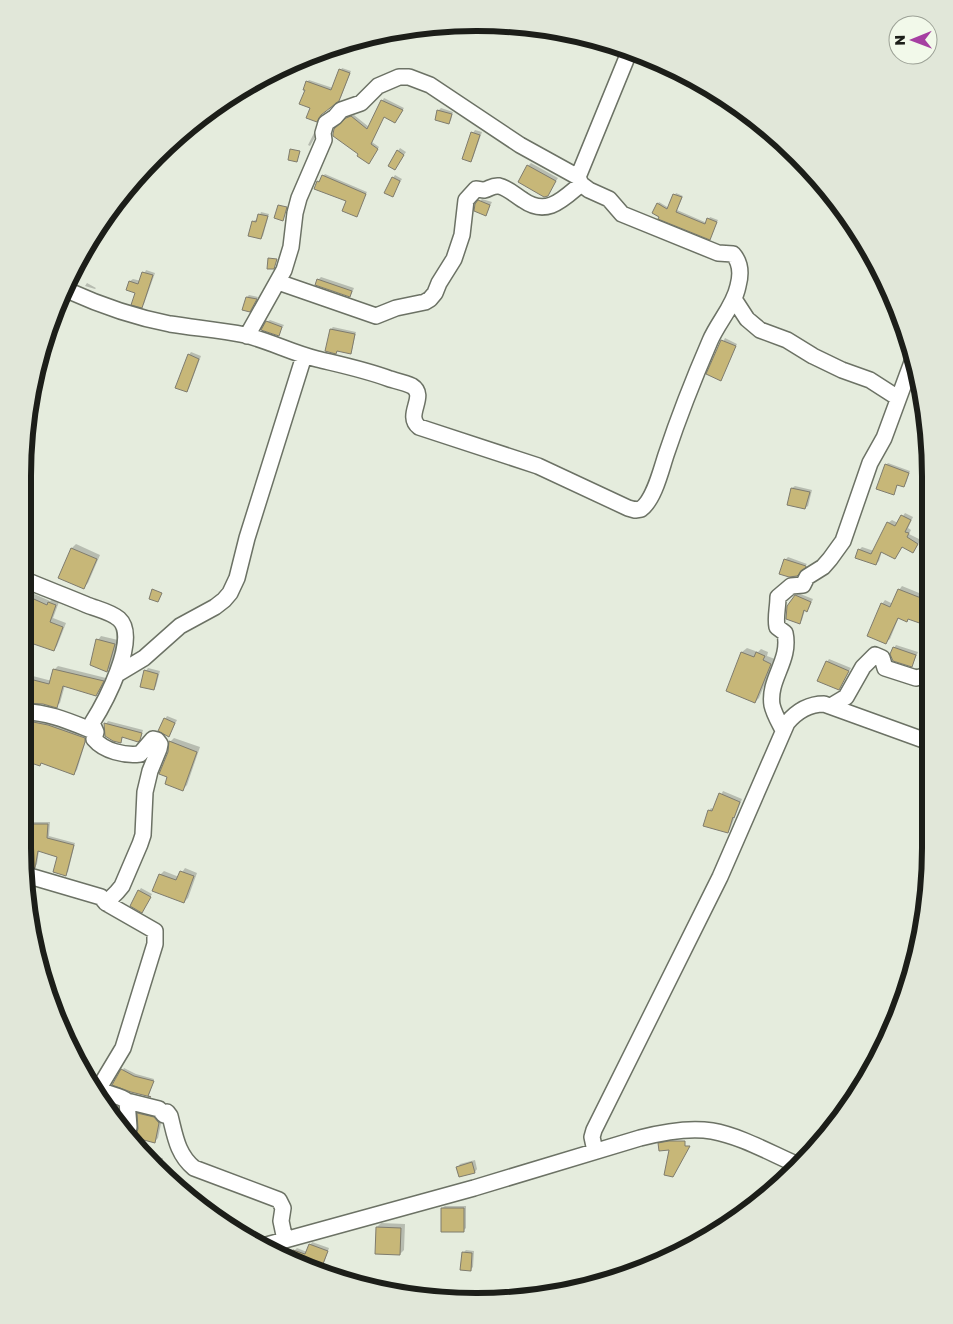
<svg xmlns="http://www.w3.org/2000/svg" width="953" height="1324" font-family="'Golos Text',sans-serif">
<rect width="100%" height="100%" fill="#e5ecdd"/>
<!-- shadow -->
<path fill="#0003" d="M342,68L351,71L341,97L338,100L311,108L307,90V82L309,80L333,88Z
M384,98L404,108L397,119L384,115L372,142L379,147L371,160L360,153L335,130L350,116L354,115L369,127Z
M441,108L453,112L451,120L449,123L438,111Z
M475,130L482,132L473,158L471,160L473,133Z
M315,131V137L310,146L308,145Z
M400,148L406,152L395,168L398,151Z
M531,163L558,178L547,195L528,166Z
M325,174L367,192L356,216L347,200L316,189L318,182Z
M395,175L402,179L392,195L393,178Z
M676,193L683,196L677,210L707,223L710,217L718,220L710,238L658,204L659,202L669,208Z
M482,199L492,202L486,214L476,205Z
M261,212L269,214L263,236L261,238L253,222L255,220H258Z
M146,270L155,273L144,304L142,306L137,292L130,281L133,279L141,281Z
M321,277L354,288L352,293L350,296L318,280Z
M87,283L96,288L95,289L85,286Z
M249,295L258,297L252,308L247,297Z
M270,320L284,325L278,335L267,322Z
M333,327L356,332L352,350L350,353L338,350L336,353L331,329Z
M725,338L737,344L721,379L708,373Z
M191,352L201,356L189,388L186,391L189,355Z
M888,463L910,471L906,483L903,486L898,484L893,493L886,465Z
M795,486L812,490L808,506L805,508L788,504L792,488Z
M905,513L913,517L908,528L911,530L909,534L921,540L913,552L903,546L895,558L882,551L879,561L876,564L859,550L862,547L874,551L888,523L892,520L898,523Z
M76,544L100,555L88,583L83,588L72,548Z
M788,557L807,564L796,575L785,560Z
M902,586L924,595L909,618L899,617L890,639L886,642L882,604L885,600L893,604L899,590Z
M23,589L50,601L53,599L59,602L53,618L66,623L57,646L54,650L31,641L23,667Z
M798,593L813,599L809,608L807,610H805L802,620L800,622L787,619L792,599Z
M101,636L118,640L111,667L107,670L98,640Z
M896,645L918,652L912,666L894,648Z
M747,648L758,652L761,649L768,652L767,656L775,659L759,698L755,702L727,691L742,652Z
M829,659L851,668L839,689L827,662Z
M58,666L106,678L100,691L96,695L65,685L60,703L56,706L33,702H23V671L26,672L25,674L52,681L54,670Z
M148,668L160,671L156,686L154,689L146,671Z
M167,716L177,720L169,736L159,730Z
M33,719L88,734L77,770L74,773L42,762L23,758V728L27,729L29,722Z
M108,721L143,730L141,738L124,736L120,742L106,724Z
M174,738L200,747L187,785L183,789L169,776L170,742Z
M723,791L742,799L730,829L728,832L709,811L711,808L714,809Z
M30,822H50L49,836L75,843L68,872L65,874L59,856L39,850L37,864L35,867L25,865L23,846L28,847V824Z
M185,868L197,873L188,898L184,902L160,875L164,871L179,877Z
M141,888L152,894L142,911L139,891Z
M124,1068L136,1074L154,1079L149,1095L150,1096L131,1091L114,1084Z
M100,1100L118,1106L119,1107L109,1106Z
M142,1111L157,1114L162,1119L158,1138L155,1141L142,1138L140,1146L134,1139L138,1134L139,1114Z
M151,1157L163,1158L160,1169L150,1158Z
M475,1160L477,1169L475,1172L460,1176L458,1167L460,1164Z
M445,1206H466V1228L463,1231L442,1208Z
M381,1223L405,1224L404,1250L400,1254L377,1227Z
M312,1242L329,1248L322,1269L283,1257L287,1248L295,1250L297,1248L307,1252Z
M466,1250L474,1251L473,1267L470,1270L463,1253Z"/>
<!-- building -->
<path fill="#c7b778" stroke="#7f7c6e" d="M339,69L350,73L339,101L321,115L317,122L306,118L310,108L299,104L305,90H303L306,81L331,90Z
M381,100L403,110L395,123L384,117L371,144L378,149L369,164L357,156L358,154L333,136V134L334,129L346,118L351,116L367,129Z
M437,110L452,114L449,124L435,120Z
M471,132L480,135L471,162L462,159Z
M290,149L300,151L297,162L288,160Z
M397,150L404,155L395,170L388,166Z
M527,165L556,181L548,196L544,197L518,182Z
M322,175L366,194L357,217L342,211L346,201L314,189L317,181L319,182Z
M392,177L400,181L393,197L384,193Z
M673,194L682,197L676,212L705,224L707,218L717,222L710,240L658,219L659,217L652,213L657,203L667,209Z
M478,200L490,205L486,216L474,211L475,204Z
M278,205L287,207L283,221L274,218Z
M258,214L268,216L261,239L248,236L252,221L256,222Z
M268,258L277,259L274,269H267Z
M142,272L153,275L142,308L131,305L135,293L126,290L129,281L138,284Z
M317,279L352,291L350,297L315,285Z
M246,297L257,299L250,312L242,310Z
M266,321L282,327L279,336L261,330Z
M330,329L355,334L351,354L337,351L336,354L325,351Z
M721,340L736,346L721,381L706,374Z
M188,354L199,359L187,392L175,388Z
M885,464L909,473L904,487L897,485L894,495L876,489Z
M791,488L810,492L805,509L787,505Z
M901,515L911,520L905,532L909,533L907,537L918,544L913,553L902,547L895,559L881,552L876,565L855,558L858,549L871,554L887,522L895,526Z
M71,548L97,559L84,589L58,578Z
M784,559L806,566V567L797,576L789,577L779,574Z
M926,583H928V626L908,619L907,622L898,618L886,644L867,636L881,603L890,607L898,589L921,598Z
M152,589L162,593L158,602L149,599Z
M25,595L47,605L48,602L56,605L50,622L63,627L54,651L22,640V601Z
M795,595L811,602L807,612L804,610L800,624L786,619L787,606Z
M96,639L115,644L107,672L90,665Z
M893,647L916,655L912,667L893,661L890,654Z
M741,652L754,657L756,652L765,656L763,660L771,664L755,703L726,691Z
M826,661L849,671L839,690L817,681Z
M53,669L104,681L96,696L63,686L57,708L43,704L22,703V677L49,684Z
M144,670L158,674L154,690L140,687Z
M164,718L175,723L169,737L158,731Z
M28,721L48,725L85,738V742L74,775L41,763L40,766L22,760V740Z
M104,723L142,733L140,740L138,742L122,737L121,743L113,741L105,736Z
M169,741L197,752L183,791L165,784L167,777L159,774L168,752Z
M719,793L740,802L734,818L733,817L728,833L703,826L708,810L712,811Z
M27,824H48L47,838L74,845L66,876L53,872L57,857L38,851L35,868L25,866L23,848L26,849Z
M180,871L194,876L184,903L152,891L159,874L176,880Z
M138,890L151,897L142,913L130,906Z
M121,1069L134,1076L154,1081L148,1096L151,1097L131,1092L112,1085Z
M99,1100L118,1107L116,1119L108,1110Z
M137,1113L154,1117L159,1123L155,1143L140,1139L139,1145L134,1139L138,1129Z
M669,1141H685V1146H690L673,1177L664,1175L669,1150L659,1151L658,1143Z
M472,1162L475,1173L459,1177L456,1167Z
M441,1208H464V1232H441Z
M376,1227L401,1228L400,1255L375,1254Z
M309,1244L328,1251L321,1269L290,1259L293,1250L305,1254Z
M462,1252L472,1253L471,1271L460,1270Z"/>
<g fill="none" stroke-linecap="round" stroke-linejoin="round">
<!-- minor casing -->
<g stroke="#6c7265" stroke-width="18">
<path id="minor" d="M278,282L376,316L396,308L425,302L430,299L435,293L439,283L454,259L462,235L466,200L476,189C479,189 481,190 484,190C490,189 492,185 499,186C508,188 515,195 523,200C547,217 563,199 581,184
M69,291C102,306 134,317 170,324C195,328 220,330 245,335C270,341 292,353 317,359C342,365 366,370 390,379C397,381 406,383 412,386C428,396 404,415 419,427L538,466L628,508L635,510L641,509C654,500 661,470 666,455C679,416 694,378 710,341C718,322 734,306 738,286C741,275 741,263 733,254L718,253L622,214L609,199L589,190L581,184L578,177L630,50
M734,299L747,319L760,330L787,340L813,356L842,370L870,380L898,398
M247,336L284,270L291,247L295,213L299,198L324,140L323,133L326,123L335,117L341,110L361,103L378,86L399,77H409L430,85L520,145L578,177
M23,579C44,588 66,596 87,605C97,609 111,612 119,619C140,638 104,704 92,723L96,732L94,739C104,751 125,756 140,754L153,739L157,740L160,744L159,749L150,771L145,792L143,835L140,844L122,886L117,892L106,903L101,897L26,875
M119,673L144,658L180,626L215,607L224,600L230,593L237,578L247,538L304,356
M831,706L846,697L863,667L875,655L882,658L885,668L916,678L928,675
M23,712C47,711 73,723 96,732
M783,730C779,722 774,714 772,705C768,679 791,661 785,633L777,627C775,617 778,608 778,597L791,586L803,585L807,577L823,567L830,559L843,541L870,463L884,438L912,362
M106,903L155,931V944L123,1048L99,1088C105,1095 118,1094 127,1101L129,1127L128,1132
M127,1101L159,1109L164,1115L167,1112L170,1116C175,1135 177,1154 194,1168L279,1200L283,1208L281,1221L285,1240
M595,1151L592,1137L594,1130L720,877L787,723C797,711 808,704 824,704L929,742
M263,1246L474,1188L640,1138C663,1132 688,1127 712,1131C741,1136 772,1154 798,1165"/>
</g>
<!-- minor -->
<use href="#minor" stroke="#fff" stroke-width="15"/>
</g>
<!-- crop -->
<path d="M0 0H953V1324H0ZM476 31H477A445 445 0 0 1 922 476V848A445 445 0 0 1 477 1293H476A445 445 0 0 1 31 848V476A445 445 0 0 1 476 31Z" fill="#e1e7d9" fill-rule="evenodd"/>
<path fill="none" stroke="#1c1e19" stroke-width="6" d="M476 31H477A445 445 0 0 1 922 476V848A445 445 0 0 1 477 1293H476A445 445 0 0 1 31 848V476A445 445 0 0 1 476 31Z"/>
<!-- north arrow -->
<g transform="translate(913 40) rotate(269)"><circle r="24" fill="#f2f9ea" stroke="#9ca196"/>
<path d="M0-4L9 19L0 12L-9 19Z" fill="#a63fa2"/>
<text y="-8" font-size="14" font-weight="bold" text-anchor="middle" fill="#1c1e19">N</text>
</g>
</svg>
